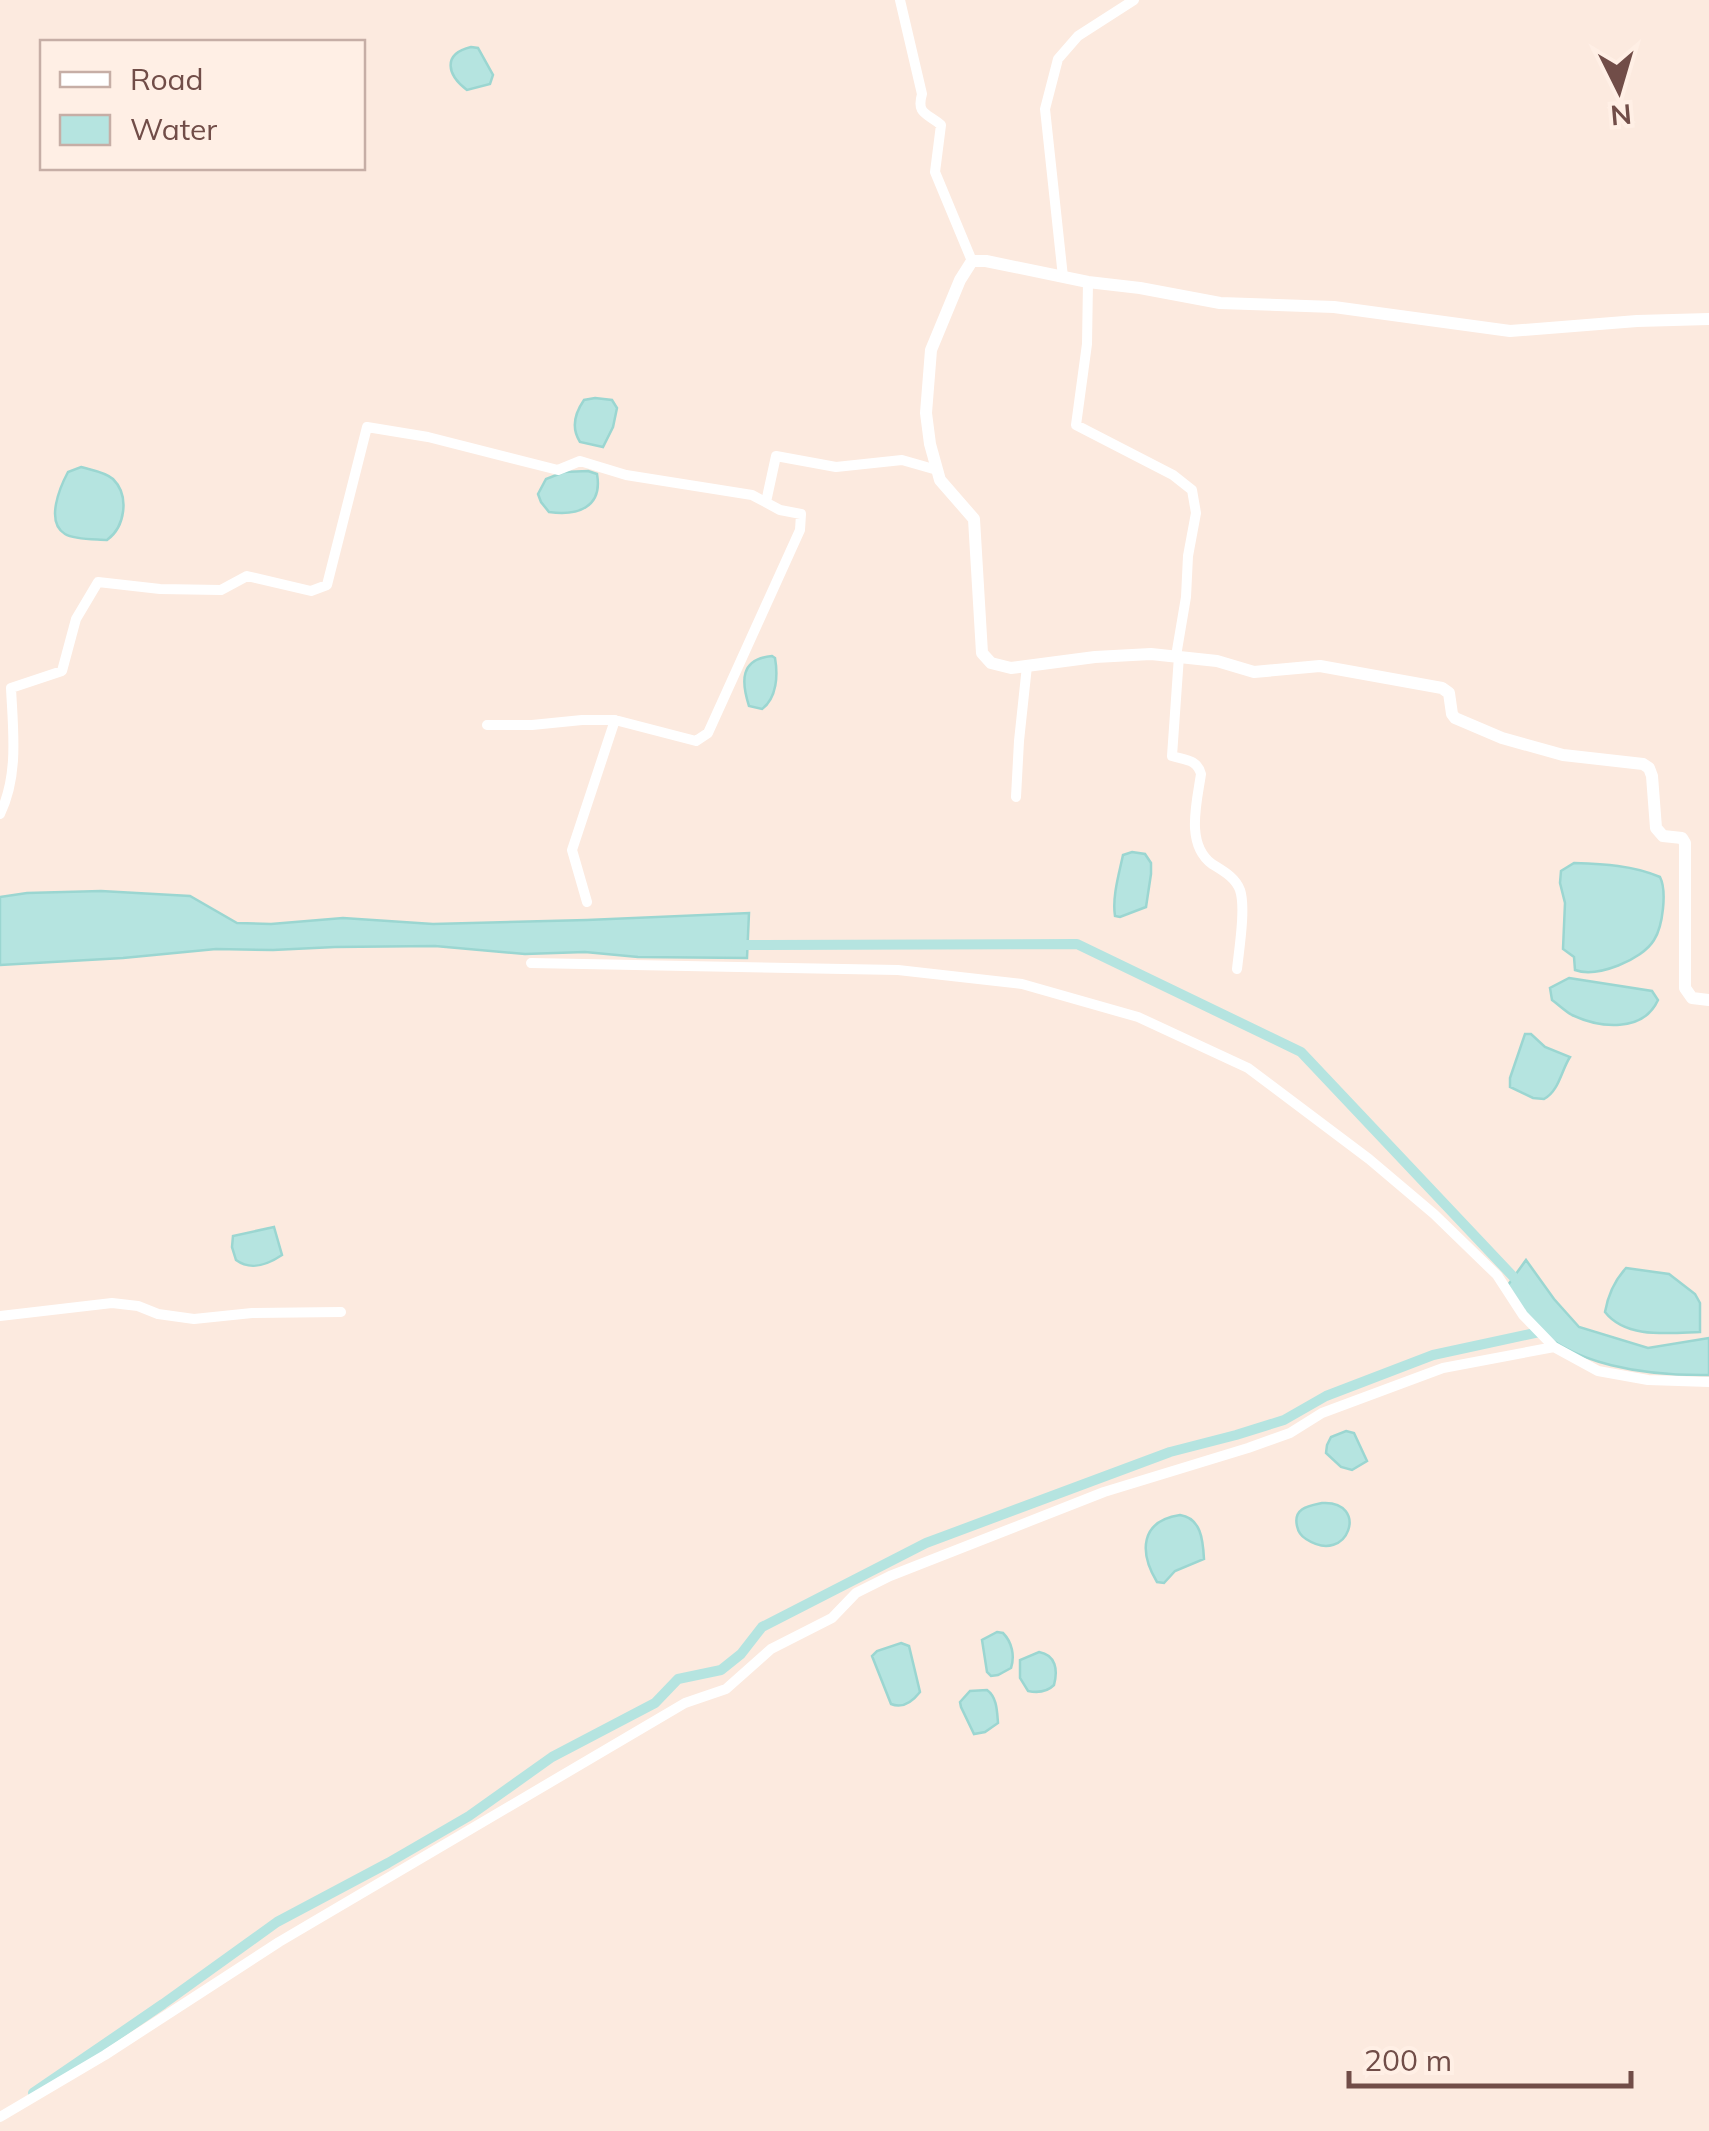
<svg xmlns="http://www.w3.org/2000/svg" width="1709" height="2131" font-family="Mulish,sans-serif">
<rect width="100%" height="100%" fill="#fceadf"/>
<!-- water -->
<path fill="#b5e4e0" stroke="#9bd6d1" stroke-width="2.5" d="M471,47L478,48L493,75L490,84L467,90C447,75 442,54 471,47Z
M595,398L612,400L617,408L613,427L603,447L580,442C571,428 575,413 584,400Z
M81,467C91,470 105,472 113,479C130,496 125,527 107,540C95,539 75,540 65,534C45,522 60,487 68,472Z
M588,471L597,474C603,508 577,516 549,512L541,502L538,494L546,479L564,472Z
M772,656L775,658C778,675 777,698 762,709L749,706C741,681 740,659 772,656Z
M1132,852L1145,854L1151,863V874L1146,907L1120,917L1115,916C1112,897 1119,874 1123,855Z
M1574,863C1603,864 1633,865 1660,877C1667,891 1663,926 1654,940C1642,960 1597,978 1575,970L1574,957L1563,949L1565,903L1560,883L1561,871Z
M101,891L190,896L237,923L271,924L343,918L433,924L587,920L749,913L747,958L638,957L585,952L525,954L435,946L335,947L273,950L216,949L123,958L0,965V897L27,893Z
M1569,978L1652,991L1658,1000C1643,1033 1600,1028 1572,1015C1565,1011 1559,1005 1552,1000L1550,988Z
M1525,1034H1531L1545,1047L1570,1057C1561,1071 1559,1091 1544,1099L1533,1098L1510,1087V1078Z
M274,1227L282,1255C267,1265 251,1271 236,1260L232,1247L233,1236Z
M1526,1260L1554,1299L1579,1327L1648,1348L1709,1338V1375C1651,1376 1567,1367 1528,1318C1520,1308 1515,1296 1508,1285Z
M1626,1268L1669,1274L1695,1294L1700,1303V1332C1669,1333 1626,1339 1605,1312C1608,1295 1614,1281 1626,1268Z
M1346,1431L1354,1433L1367,1461L1352,1470L1341,1467L1326,1453L1327,1445L1331,1437Z
M1322,1503C1370,1500 1349,1567 1306,1539C1301,1536 1298,1531 1297,1526C1293,1508 1308,1506 1322,1503Z
M1180,1515C1201,1518 1203,1540 1204,1559L1175,1571L1164,1583L1157,1582C1139,1552 1140,1521 1180,1515Z
M997,1632L1003,1633C1012,1642 1015,1656 1011,1668L998,1675L991,1676L987,1672L982,1640Z
M901,1643L909,1646L920,1692C913,1701 903,1709 891,1704L872,1656L877,1651Z
M1039,1652C1056,1655 1058,1670 1054,1685C1047,1692 1038,1693 1028,1691L1020,1678V1660Z
M987,1690C997,1697 997,1711 998,1723L985,1732L974,1734L961,1707L960,1702L970,1691Z"/>
<g fill="none" stroke-linecap="round" stroke-linejoin="round">
<!-- canal -->
<path stroke="#b5e4e0" stroke-width="10" d="M736,945L1077,944L1301,1052L1523,1287
M33,2093L163,2004L277,1922L388,1863L469,1816L552,1757L655,1703L678,1679L721,1670L741,1654L762,1627L926,1543L1170,1452L1236,1435L1284,1420L1326,1396L1433,1355L1544,1331"/>
<!-- minor -->
<path stroke="#fff" stroke-width="10" d="M900,0L922,94C916,115 928,113 941,125L935,172L972,261
M1063,277L1045,109L1058,59L1078,36L1134,0
M1088,282L1087,344L1076,425L1173,475L1192,490L1196,513L1188,556L1186,597L1176,656
M766,502L776,456L836,467L902,460L937,470
M1179,656L1172,756C1185,760 1197,759 1201,774C1197,802 1185,844 1212,864C1223,871 1235,877 1240,890C1246,907 1239,950 1237,969
M487,725H532L582,720H615
M1016,797L1019,741L1027,666
M0,814C19,775 13,730 11,688L62,671L76,619L98,582L160,589L221,590L247,576L311,591L327,585L367,427L428,437L558,470L580,461L626,475L752,495L780,510L801,514L800,530L708,733L696,741L615,720L572,850L587,902
M531,963L898,970L1022,984L1138,1017L1248,1068L1369,1159L1434,1214L1497,1275L1523,1315L1554,1347
M0,1316L112,1303L138,1306L158,1314L194,1319L252,1313L341,1312
M0,2117L105,2055L279,1942L685,1703L726,1689L771,1649L832,1618L856,1593L890,1576L1104,1492L1248,1448L1290,1433L1322,1413L1443,1368L1554,1347L1598,1371L1648,1380L1709,1382"/>
<!-- tertiary -->
<path stroke="#fff" stroke-width="12" d="M1709,319L1637,321L1510,331L1334,307L1220,303L1140,288L1088,282L986,261H972L960,280L931,350L926,413L930,444L940,480L974,519L982,653L991,663L1011,668L1095,657L1151,654L1217,661L1254,672L1320,666L1442,688L1449,693L1452,714L1455,718L1502,738L1563,755L1643,764L1649,768L1652,776L1656,828L1663,836L1682,838L1685,843V988L1692,998L1709,1000"/>
</g>
<!-- legend -->
<rect x="40" y="40" width="325" height="130" fill="#ffefe5" stroke="#c6aea6" stroke-width="2.5"/>
<rect x="60" y="72" width="50" height="15" fill="#ffffff" stroke="#c6aea6" stroke-width="2.5"/>
<text x="130" y="90" font-size="30" fill="#714d48">Road</text>
<rect x="60" y="115" width="50" height="30" fill="#b5e4e0" stroke="#c6aea6" stroke-width="2.5"/>
<text x="130" y="140" font-size="30" fill="#714d48">Water</text>
<!-- north arrow -->
<g transform="translate(1619 90) rotate(175)" stroke="#ffefe5" stroke-width="8" paint-order="stroke">
<path d="M0-8L18 38L0 25L-18 38Z" fill="#714d48"/>
<text y="-15" font-size="28" font-weight="bold" text-anchor="middle" fill="#714d48">N</text>
</g>
<!-- scale -->
<path d="M1349 2071v15h282v-15" fill="none" stroke="#714d48" stroke-width="5"/>
<text x="1364" y="2071" font-size="30" fill="#714d48" stroke="#ffefe5" stroke-width="8" paint-order="stroke">200 m</text>
</svg>
